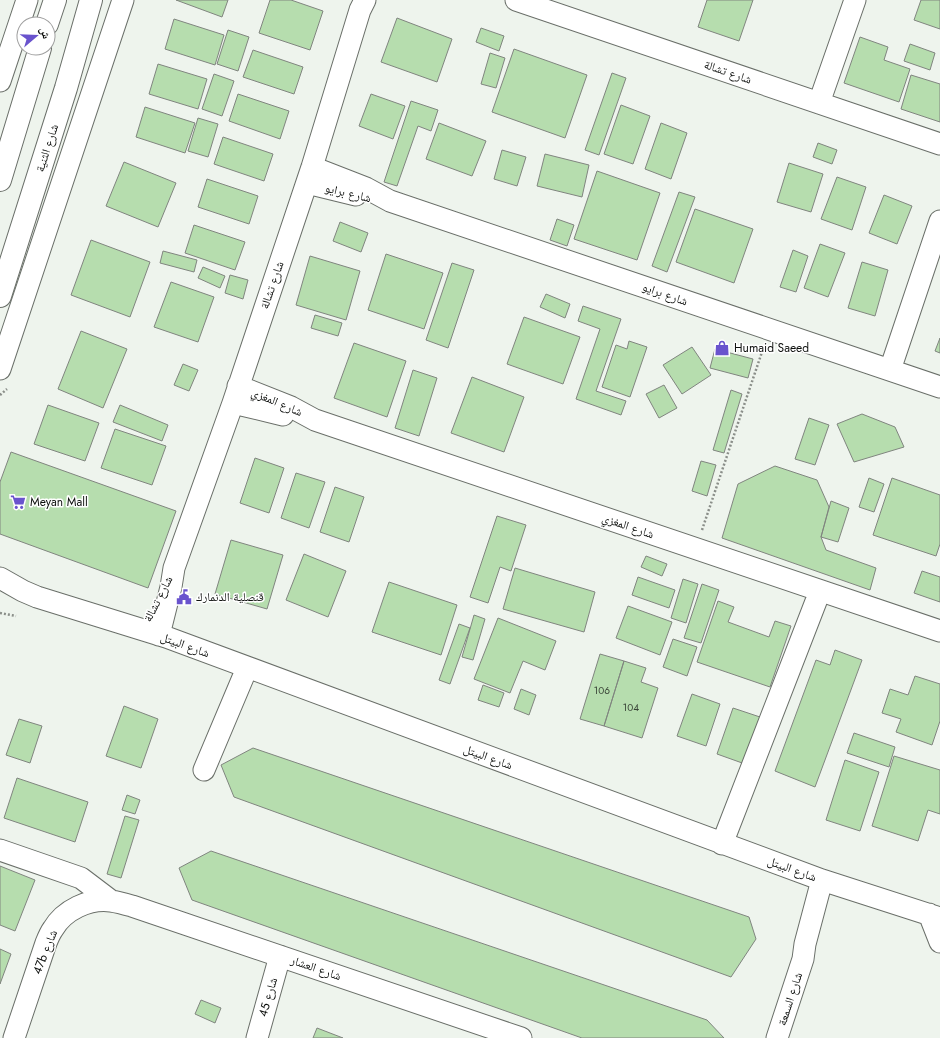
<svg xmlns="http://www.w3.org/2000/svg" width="940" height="1038" font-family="Jost,'Noto Naskh Arabic',sans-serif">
<rect width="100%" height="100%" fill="#eef4ed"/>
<!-- building -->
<path fill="#b6ddae" stroke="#80857f" d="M176,0H228L222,17Z
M270,0H291L323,11L310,50L259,33Z
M707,0H753L739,41L698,27Z
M921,0H940V29L914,20Z
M397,18L452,39L437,82L381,62Z
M174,19L224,35L215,65L165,49Z
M481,28L504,36L499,51L476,42Z
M228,30L249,37L238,71L217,64Z
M860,37L888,47L884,60L910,69L899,102L844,83Z
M910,44L935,53L930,70L904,61Z
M514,49L587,75L565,138L492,112Z
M253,50L303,67L294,94L243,77Z
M490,53L505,58L496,88L481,84Z
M158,64L207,79L198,109L149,94Z
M612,73L626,78L599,155L585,150Z
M214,74L234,81L222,116L202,109Z
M911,75L940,84V122L901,109Z
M238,94L289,111L280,139L229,121Z
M371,94L405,106L393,139L359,126Z
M411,101L438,110L431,131L418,126L397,186L384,182Z
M621,105L650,116L633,164L604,154Z
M145,107L195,123L185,153L136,137Z
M198,118L218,124L208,157L188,151Z
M439,123L486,141L472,176L426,159Z
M661,123L687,133L671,179L645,169Z
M223,137L273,154L264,181L214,164Z
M818,143L837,150L832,164L813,157Z
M502,150L526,157L517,186L494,179Z
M545,154L589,165L582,197L537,186Z
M124,162L176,183L158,227L106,206Z
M789,163L823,174L811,212L777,202Z
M597,171L660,193L637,260L574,239Z
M837,177L866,187L852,230L821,219Z
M207,179L258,196L249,224L198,207Z
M679,192L695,197L667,272L652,266Z
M884,195L912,206L897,244L869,233Z
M695,209L753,229L734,283L676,262Z
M557,219L574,225L567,246L550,240Z
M340,222L368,233L361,252L333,241Z
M194,225L245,242L235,270L185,253Z
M91,240L150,262L130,317L71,295Z
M820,244L845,253L828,297L804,288Z
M793,250L808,256L796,292L780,287Z
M163,251L197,260L194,272L160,263Z
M386,254L443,273L424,329L368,310Z
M310,256L360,271L346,320L296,305Z
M862,262L888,270L875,316L848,308Z
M452,263L474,270L448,348L426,340Z
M203,267L225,276L220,288L198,278Z
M230,275L248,280L243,299L225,293Z
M171,282L214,297L198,342L154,327Z
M546,294L570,304L565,318L540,307Z
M583,306L621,319L596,391L626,401L621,415L576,399L600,329L578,321Z
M315,315L342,323L338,336L311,328Z
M524,317L580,337L563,384L507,364Z
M81,331L127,349L103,408L58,389Z
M940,338V353L935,351Z
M629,341L647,347L630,397L602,387L616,345L627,349Z
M354,343L406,361L387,417L334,398Z
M692,347L711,375L682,394L663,365Z
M715,349L753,359L748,378L710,368Z
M183,364L198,370L189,391L174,385Z
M413,370L437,378L419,436L395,428Z
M472,377L524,397L504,452L451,433Z
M664,385L677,408L659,418L646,394Z
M731,390L742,394L724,453L713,450Z
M48,405L99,423L85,461L34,444Z
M120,405L168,425L162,441L113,422Z
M862,414L895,427L904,447L854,462L837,424Z
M809,418L829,425L815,465L795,459Z
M115,429L166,446L152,485L101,468Z
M11,452L176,511L148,588L0,534V482Z
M255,458L284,468L269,513L240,503Z
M701,461L716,465L707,496L692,491Z
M775,466L817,480L829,507L821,537L826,550L876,568L870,590L722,538L738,484Z
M296,473L325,482L309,528L281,518Z
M869,478L884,484L874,512L859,507Z
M892,478L940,495V544L936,556L873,535Z
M335,487L364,497L349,542L320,532Z
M831,501L849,508L838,542L821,537Z
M497,516L526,525L511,571L500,567L488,603L470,597Z
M231,540L283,555L267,609L215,594Z
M304,554L346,571L328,617L286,600Z
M646,556L667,564L662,576L641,567Z
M515,568L595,592L584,632L503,609Z
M922,571L940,577V602L914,593Z
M638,577L675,590L669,608L632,595Z
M683,579L698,584L686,623L671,618Z
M389,582L457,605L441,655L372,632Z
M702,584L719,590L701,643L684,638Z
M718,601L734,607L728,622L769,637L775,621L791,626L770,687L697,662Z
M628,606L672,622L660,655L616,638Z
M474,615L485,619L473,660L462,657Z
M498,618L556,641L545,670L523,661L510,693L474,679Z
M459,624L470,628L450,684L439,680Z
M673,639L697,647L687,676L663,667Z
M835,650L862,660L815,787L775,771L816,660L830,665Z
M600,654L624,661L604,726L580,719Z
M624,661L646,668L641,682L658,688L642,738L604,726Z
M915,676L940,684V721L932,745L896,732L901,719L882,713L890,689L908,695Z
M483,685L504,693L499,707L478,700Z
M521,689L536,695L529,715L514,709Z
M692,694L720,704L706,746L677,736Z
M124,706L158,719L141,768L106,756Z
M733,708L760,717L745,764L717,754Z
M19,719L42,726L30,763L6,755Z
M854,733L895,747L889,767L847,753Z
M253,748L749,917L756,939L731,977L234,797L221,765Z
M894,756L940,770V814L928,810L918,841L872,826Z
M845,760L879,772L860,831L826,820Z
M17,778L88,802L75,842L4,818Z
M127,795L140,800L135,814L122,810Z
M125,816L139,820L121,878L107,874Z
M211,851L707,1020L724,1038H582L192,900L179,868Z
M0,866L35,880L15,931L0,925Z
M0,949L11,954L0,984Z
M201,1000L221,1008L215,1023L195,1014Z
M317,1028L343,1038H313Z"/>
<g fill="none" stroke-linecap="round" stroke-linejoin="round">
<!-- minor casing -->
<g stroke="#6a6f69" stroke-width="23">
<path id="minor" d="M516,0L940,144
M0,81L27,0
M819,103L855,0
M312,167L366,188L390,201L940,387
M307,183L356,195
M0,369L123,0
M890,370L940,221
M238,386L291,407L315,420L940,631
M233,403L283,415
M0,578L23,591L37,597L166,637L822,880L940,918
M159,635L171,587L174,568L233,403L312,167L360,10L365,0
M204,770L247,668
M722,844L820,591
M0,850L81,878L110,900
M929,914L940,942
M14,1038L46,943C48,938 50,933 53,929C64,910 89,898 111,901C118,902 125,904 132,906L521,1038
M257,1038L280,956
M777,1038L803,959L805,944L822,880"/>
</g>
<!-- major casing -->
<g stroke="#6a6f69" stroke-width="24">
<path id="major" d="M47,24L55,0
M0,180L40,48
M0,296L66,88L91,0"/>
</g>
<!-- path -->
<path stroke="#8a8e89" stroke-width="2.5" stroke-dasharray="2 2" stroke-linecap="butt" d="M0,395L7,389
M702,530L763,349
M0,613L16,616"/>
<!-- minor -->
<use href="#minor" stroke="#fff" stroke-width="21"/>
<!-- major -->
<use href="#major" stroke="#fff" stroke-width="22"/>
</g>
<!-- icons -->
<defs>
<g id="shop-bare" transform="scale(1.2)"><path d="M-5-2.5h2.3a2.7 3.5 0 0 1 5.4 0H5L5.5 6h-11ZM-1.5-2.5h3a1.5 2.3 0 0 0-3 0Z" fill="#6953cd" stroke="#fff" stroke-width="2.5" paint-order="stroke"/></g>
<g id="supermarket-bare" transform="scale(1.2)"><path d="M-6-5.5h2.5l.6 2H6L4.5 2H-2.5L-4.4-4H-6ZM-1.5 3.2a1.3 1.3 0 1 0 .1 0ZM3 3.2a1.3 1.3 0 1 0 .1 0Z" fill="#6953cd" stroke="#fff" stroke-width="2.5" paint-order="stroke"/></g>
<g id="civic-bare" transform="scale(1.2)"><path d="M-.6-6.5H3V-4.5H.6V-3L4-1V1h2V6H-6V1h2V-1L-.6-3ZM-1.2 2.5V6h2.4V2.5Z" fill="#6953cd" stroke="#fff" stroke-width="2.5" paint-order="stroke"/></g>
</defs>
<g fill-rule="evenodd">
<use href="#shop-bare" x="722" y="348"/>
<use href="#supermarket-bare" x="18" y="502"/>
<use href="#civic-bare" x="184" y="597"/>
</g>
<g text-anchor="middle" stroke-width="3" stroke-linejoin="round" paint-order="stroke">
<!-- number labels -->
<g font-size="10" fill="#384336">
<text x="602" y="694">106</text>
<text x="631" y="711">104</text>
</g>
<!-- street labels -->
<g font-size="12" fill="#0e100e" stroke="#fff">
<text transform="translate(728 72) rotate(19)" y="4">شارع تشالة</text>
<text transform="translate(47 148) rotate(-72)" y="4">شارع الثنية</text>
<text transform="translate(348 193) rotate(13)" y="4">شارع برايو</text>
<text transform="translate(272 285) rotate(-71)" y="4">شارع تشالة</text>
<text transform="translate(665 294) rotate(19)" y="4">شارع برايو</text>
<text transform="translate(277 402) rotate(23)" y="4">شارع المغزي</text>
<text transform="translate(628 526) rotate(19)" y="4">شارع المغزي</text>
<text transform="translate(158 599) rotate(-63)" y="4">شارع تشالة</text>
<text transform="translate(185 645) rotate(20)" y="4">شارع البيتل</text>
<text transform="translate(488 757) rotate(20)" y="4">شارع البيتل</text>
<text transform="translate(792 869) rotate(20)" y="4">شارع البيتل</text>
<text transform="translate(45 952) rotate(-68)" y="4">47b شارع</text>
<text transform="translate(316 968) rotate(19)" y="4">شارع العشار</text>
<text transform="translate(268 997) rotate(-74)" y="4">شارع 45</text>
<text transform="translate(790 999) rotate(-72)" y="4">شارع السمعة</text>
</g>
<!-- poi labels -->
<g font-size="12" fill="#0e100e" stroke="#fff" text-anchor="start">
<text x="734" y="352">Humaid Saeed</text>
<text x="30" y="506">Meyan Mall</text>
<text x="196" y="601">قنصلية الدنمارك</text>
</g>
</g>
<!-- north arrow -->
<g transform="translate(36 36) rotate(71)"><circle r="19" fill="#ffffff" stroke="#9f9f9f"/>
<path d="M0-3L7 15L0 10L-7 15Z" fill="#6953cd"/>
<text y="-6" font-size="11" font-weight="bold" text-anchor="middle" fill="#0e100e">ش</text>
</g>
</svg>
